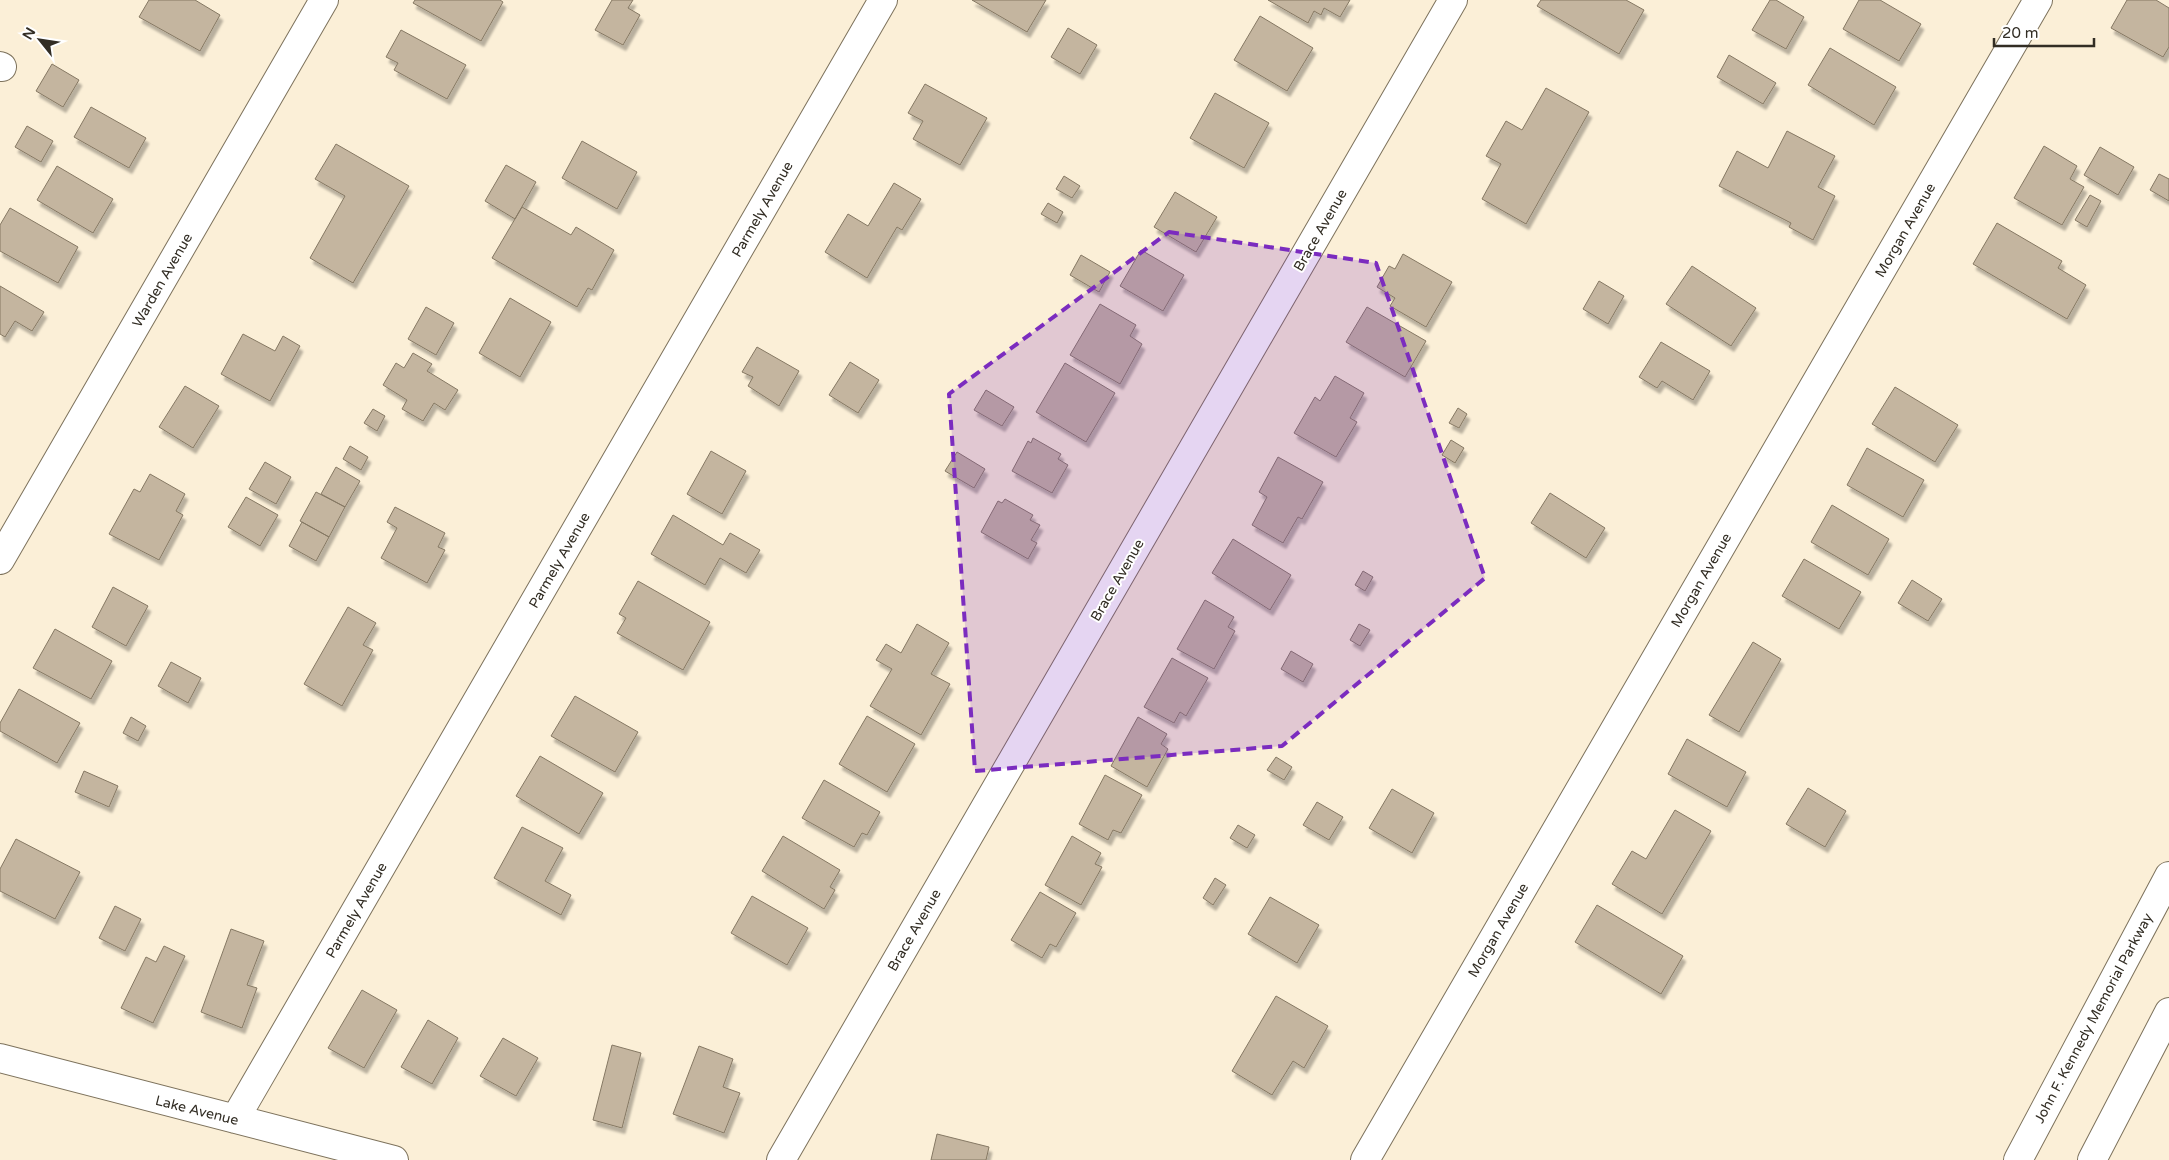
<svg xmlns="http://www.w3.org/2000/svg" width="2169" height="1160" font-family="'Varela Round',sans-serif">
<defs>
<filter id="shadow"><feDropShadow dx="3" dy="5.5" stdDeviation="1" flood-color="#0004"/></filter>
</defs>
<rect width="100%" height="100%" fill="#fbefd7"/>
<!-- building -->
<path fill="#c4b59f" stroke="#857863" filter="url(#shadow)" d="M149,0H195L220,15L200,51L139,17Z
M415,0H500L503,2L481,41L413,3Z
M612,0H633L628,8L640,15L623,45L595,30Z
M972,0H1046L1027,32Z
M1268,0H1350L1340,17L1324,8L1321,15L1314,11L1308,23Z
M1541,0H1626L1644,10L1619,54L1537,6Z
M1770,0H1776L1804,17L1786,49L1752,30Z
M1859,0H1880L1921,24L1899,61L1843,29Z
M2127,0H2156L2169,8V47L2163,57L2111,28Z
M1260,16L1313,48L1287,91L1234,60Z
M1068,28L1097,45L1080,74L1051,57Z
M401,30L466,65L447,99L394,70L398,63L386,57Z
M1830,48L1896,87L1874,125L1808,85Z
M1729,55L1776,83L1763,104L1717,77Z
M52,64L79,80L63,107L36,91Z
M925,84L987,118L960,165L913,139L923,121L908,113Z
M1546,88L1589,112L1526,224L1482,199L1501,164L1486,156L1506,121L1522,130Z
M1215,93L1269,123L1244,168L1190,138Z
M91,107L146,138L129,168L74,137Z
M27,126L53,141L41,162L15,147Z
M1787,131L1835,156L1818,187L1835,196L1813,240L1789,227L1791,223L1719,186L1737,151L1768,168Z
M582,141L637,172L617,209L562,178Z
M336,144L409,186L353,283L310,258L345,196L315,179Z
M2044,146L2077,166L2070,179L2084,187L2062,225L2014,198Z
M2100,147L2134,167L2118,195L2084,175Z
M506,165L536,182L515,219L485,201Z
M57,166L113,199L93,233L37,200Z
M2159,174L2169,179V201L2150,190Z
M1064,176L1080,186L1072,198L1056,189Z
M894,183L921,199L902,230L897,227L867,278L825,252L848,214L868,226Z
M1175,192L1217,217L1196,252L1154,227Z
M2090,195L2101,201L2087,227L2075,220Z
M1048,203L1063,212L1057,223L1041,214Z
M522,207L571,235L576,227L614,250L592,290L588,288L577,307L492,258Z
M10,208L78,247L58,283L0,251V225Z
M1997,223L2062,261L2058,268L2086,285L2067,319L1973,264Z
M1141,250L1184,275L1163,311L1120,286Z
M1403,254L1452,282L1426,327L1390,306L1395,298L1377,287L1389,266L1395,269Z
M1081,255L1110,272L1099,292L1070,275Z
M1692,266L1756,308L1731,346L1666,304Z
M1599,281L1624,296L1608,324L1583,309Z
M0,286L44,312L32,331L15,321L5,337L0,334Z
M510,298L551,322L520,377L479,353Z
M1100,304L1136,325L1130,336L1142,344L1120,384L1070,355Z
M426,307L454,323L436,355L408,339Z
M1367,307L1426,341L1405,377L1346,342Z
M243,334L275,351L283,336L300,346L270,401L221,374Z
M1661,342L1710,371L1693,400L1662,381L1657,388L1639,377Z
M757,347L799,371L779,406L748,386L753,377L742,372Z
M413,353L432,364L427,371L458,390L445,410L434,403L423,421L402,409L407,400L383,385L396,363L404,368Z
M850,362L879,380L858,413L829,395Z
M1065,363L1115,393L1086,442L1036,412Z
M1335,376L1364,393L1350,418L1357,422L1336,457L1294,433L1315,397L1320,401Z
M185,386L219,406L193,448L159,427Z
M1895,387L1958,425L1935,462L1872,424Z
M986,390L1014,407L1002,426L974,410Z
M1458,408L1467,414L1459,428L1449,423Z
M373,409L385,416L377,431L364,423Z
M1033,438L1061,454L1058,459L1068,465L1052,493L1012,471L1028,441L1031,443Z
M1451,440L1464,448L1455,463L1442,455Z
M350,446L368,457L361,470L343,459Z
M1867,448L1924,480L1903,517L1847,485Z
M711,451L746,471L722,514L687,494Z
M957,452L985,469L974,488L945,471Z
M1278,457L1323,482L1302,519L1298,517L1283,543L1252,525L1267,497L1259,492Z
M265,462L291,477L276,504L249,489Z
M336,467L360,481L345,507L321,494Z
M150,474L185,494L176,511L183,515L159,560L109,534L134,489L140,492Z
M316,492L345,507L329,537L300,521Z
M1550,493L1605,528L1586,558L1531,523Z
M246,497L278,515L260,546L228,527Z
M1005,499L1033,515L1030,520L1040,525L1031,540L1037,543L1028,559L981,532L998,501L1002,503Z
M1832,505L1889,539L1868,575L1811,542Z
M395,507L445,533L438,547L445,550L427,583L381,558L397,528L387,522Z
M673,515L723,545L730,533L760,550L746,573L720,558L705,585L651,554Z
M302,522L329,537L316,561L289,546Z
M1233,539L1291,575L1270,610L1212,573Z
M1804,559L1861,592L1839,629L1782,596Z
M1363,571L1373,577L1365,591L1355,585Z
M1912,580L1942,599L1928,621L1898,603Z
M638,581L710,622L683,670L617,633L626,618L619,614Z
M113,587L148,606L126,646L92,627Z
M1205,600L1234,617L1228,627L1235,631L1214,669L1177,649Z
M348,607L376,623L363,645L373,650L342,706L304,684Z
M917,624L949,643L931,674L950,684L921,735L870,706L892,669L876,660L886,644L901,653Z
M1359,624L1370,630L1360,646L1350,640Z
M55,629L112,661L91,699L33,668Z
M1753,642L1781,659L1739,732L1709,715Z
M1291,651L1313,664L1303,682L1281,669Z
M1172,658L1208,678L1186,716L1180,712L1174,723L1144,707Z
M171,662L201,678L188,703L158,686Z
M19,689L80,723L57,763L0,731V723Z
M575,696L638,732L615,772L551,736Z
M867,716L915,744L887,792L839,764Z
M131,717L146,726L138,741L123,733Z
M1138,717L1167,734L1161,744L1168,749L1147,787L1111,766Z
M1687,739L1746,772L1727,807L1668,774Z
M540,756L603,793L579,834L516,796Z
M1276,757L1292,767L1284,780L1267,770Z
M84,771L118,786L109,807L75,792Z
M1105,775L1142,795L1121,833L1113,830L1108,840L1079,824Z
M824,780L880,812L867,835L862,833L854,847L802,818Z
M1808,788L1846,811L1825,847L1786,824Z
M1392,789L1434,813L1412,853L1369,828Z
M1317,802L1343,817L1329,840L1303,825Z
M1675,810L1711,831L1662,914L1612,884L1632,851L1646,859Z
M1238,825L1255,835L1247,848L1230,838Z
M522,827L563,848L545,881L571,895L561,915L494,878Z
M783,836L840,870L830,887L835,890L824,909L762,871Z
M1072,836L1101,853L1095,864L1102,867L1081,905L1045,885Z
M16,839L80,872L55,919L0,891V869Z
M1215,878L1226,885L1213,905L1203,898Z
M1040,892L1076,913L1056,947L1050,944L1042,958L1011,940Z
M752,896L808,928L787,965L731,933Z
M1270,897L1319,925L1297,963L1248,934Z
M1597,905L1683,956L1661,994L1575,942Z
M115,906L141,919L125,951L99,938Z
M231,929L264,941L247,985L257,988L242,1028L201,1012Z
M164,946L185,956L153,1023L121,1008L146,957L156,962Z
M362,990L397,1010L364,1068L328,1048Z
M1276,996L1328,1026L1304,1068L1293,1061L1272,1095L1232,1071Z
M428,1020L458,1038L432,1084L401,1067Z
M503,1038L538,1058L516,1096L480,1076Z
M612,1045L641,1053L622,1128L593,1120Z
M699,1046L733,1059L723,1087L740,1093L724,1133L673,1114Z
M937,1134L989,1147L986,1160H931Z"/>
<g fill="none" stroke-linecap="round" stroke-linejoin="round">
<!-- minor casing -->
<g stroke="#7d725c" stroke-width="30">
<path id="minor" d="M0,66L2,67
M0,560L324,0
M0,1058L394,1160
M235,1119L883,0
M781,1160L1453,0
M1365,1160L2038,0"/>
</g>
<!-- major casing -->
<g stroke="#7d725c" stroke-width="30">
<path id="major" d="M2018,1160L2169,876
M2092,1160L2169,1012"/>
</g>
<!-- minor -->
<use href="#minor" stroke="#fff" stroke-width="28"/>
<!-- major -->
<use href="#major" stroke="#fff" stroke-width="28"/>
</g>
<!-- marked area -->
<path fill="#7b2cbf" fill-opacity="0.2" stroke="#7b2cbf" stroke-width="4" stroke-dasharray="10 6" stroke-linejoin="round" d="M1169,232L1376,263L1485,578L1282,746L975,771L949,394Z"/>
<g text-anchor="middle" stroke-width="4" stroke-linejoin="round" paint-order="stroke">
<!-- street labels -->
<g font-size="14" fill="#322d24" stroke="#fff">
<text transform="translate(762 209) rotate(-60)" y="5">Parmely Avenue</text>
<text transform="translate(1320 230) rotate(-60)" y="5">Brace Avenue</text>
<text transform="translate(1905 230) rotate(-60)" y="5">Morgan Avenue</text>
<text transform="translate(162 280) rotate(-60)" y="5">Warden Avenue</text>
<text transform="translate(559 560) rotate(-60)" y="5">Parmely Avenue</text>
<text transform="translate(1117 580) rotate(-60)" y="5">Brace Avenue</text>
<text transform="translate(1701 580) rotate(-60)" y="5">Morgan Avenue</text>
<text transform="translate(356 910) rotate(-60)" y="5">Parmely Avenue</text>
<text transform="translate(914 930) rotate(-60)" y="5">Brace Avenue</text>
<text transform="translate(1498 930) rotate(-60)" y="5">Morgan Avenue</text>
<text transform="translate(2093 1018) rotate(-62)" y="5">John F. Kennedy Memorial Parkway</text>
<text transform="translate(197 1110) rotate(14)" y="5">Lake Avenue</text>
</g>
</g>
<!-- north arrow -->
<g transform="translate(40 40) rotate(300)" stroke="#ffffff" stroke-width="4" paint-order="stroke">
<path d="M0-4L9 19L0 12L-9 19Z" fill="#322d24"/>
<text y="-8" font-size="14" font-weight="bold" text-anchor="middle" fill="#322d24">N</text>
</g>
<!-- scale -->
<path d="M1994 38v8h100v-8" fill="none" stroke="#322d24" stroke-width="2.5"/>
<text x="2002" y="38" font-size="15" fill="#322d24" stroke="#ffffff" stroke-width="4" paint-order="stroke">20 m</text>
</svg>
